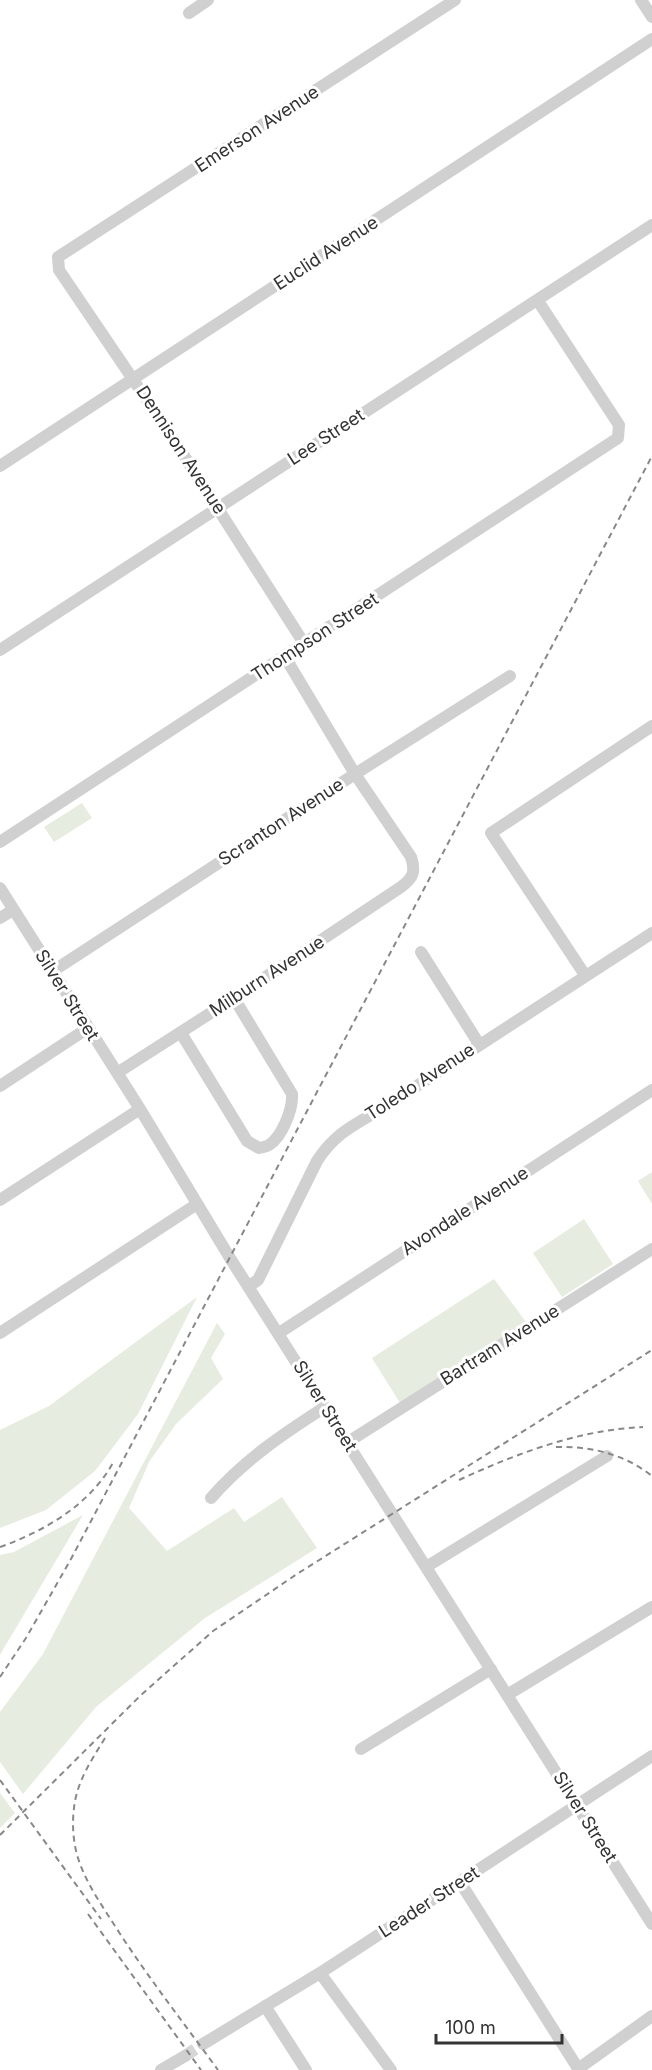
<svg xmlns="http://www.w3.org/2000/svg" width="652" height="2070" font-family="Inter,sans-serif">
<rect width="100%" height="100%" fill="#fff"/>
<!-- green -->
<path fill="#e6ecdf" d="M82,803L92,818L54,842L44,827Z
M652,1172V1204L638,1181Z
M584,1219L613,1264L562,1297L533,1253Z
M494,1279L526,1322L400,1403L372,1358Z
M197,1297L138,1414L95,1471L46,1510L0,1528V1430L49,1406Z
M217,1323L225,1334L211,1358L223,1379L176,1424L149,1462L129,1508L167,1551L234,1508L244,1522L282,1497L317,1548L205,1618L96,1707L23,1794L0,1762V1712L43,1654Z
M83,1515L4,1648L0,1655V1555L14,1552Z
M0,1793L15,1813L0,1828Z"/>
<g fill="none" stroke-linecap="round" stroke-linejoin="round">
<!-- minor-tunnel -->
<path stroke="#d6d6d6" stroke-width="12" stroke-dasharray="12 6" stroke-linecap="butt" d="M185,2056L203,2044"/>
<!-- minor -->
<path stroke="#d0d0d0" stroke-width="12" d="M641,0L652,17
M189,13L208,0
M0,466L652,39
M305,645L174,440L59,270L58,257L455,0
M0,650L652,225
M0,842L618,438L619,425L538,301
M0,888L140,1109L230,1258L652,1924
M0,918L13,910
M421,952L479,1044
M53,971L355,774L510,676
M585,975L491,833L652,726
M181,1033L247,1141L259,1148C263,1147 266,1147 269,1145C282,1137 293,1109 292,1094L234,998
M117,1073L234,998L401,887C413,878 416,872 411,857L355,774L285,657
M0,1086L88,1028
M0,1200L140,1109
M249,1286L258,1280L317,1161C335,1133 354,1125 383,1108L652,933
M0,1333L197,1204
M279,1333L652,1090
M348,1442L652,1249
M211,1498C244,1460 283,1434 325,1407
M426,1567L607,1456
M507,1695L652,1607
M361,1749L491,1669
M460,1882L579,2070
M320,1973L391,2070
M265,2006L306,2070
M203,2044L320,1973L652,1756
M578,2069L652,2016
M161,2070L185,2056"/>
<!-- rail -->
<path stroke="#888" stroke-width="2" stroke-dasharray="6 4.5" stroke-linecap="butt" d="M556,1447C591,1446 624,1454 652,1476
M459,1480C518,1453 578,1430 643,1427
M0,1547C45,1531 91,1504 114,1461
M0,1677L26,1638L71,1559L652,456
M105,1738C91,1761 77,1781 74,1808C72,1824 73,1842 78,1858C86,1883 101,1904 115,1926C147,1976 183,2022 218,2070
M0,1780L101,1919
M0,1835L140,1696L213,1631L297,1574L652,1350
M88,1914L201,2070"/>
</g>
<g text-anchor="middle" stroke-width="6" stroke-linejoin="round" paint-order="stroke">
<!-- street labels -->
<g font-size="18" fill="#333" stroke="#fff">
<text transform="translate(257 129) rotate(-33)" y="6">Emerson Avenue</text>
<text transform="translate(326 253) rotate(-33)" y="6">Euclid Avenue</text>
<text transform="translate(326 437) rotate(-33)" y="6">Lee Street</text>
<text transform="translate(181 450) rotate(57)" y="6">Dennison Avenue</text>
<text transform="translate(315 637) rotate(-33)" y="6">Thompson Street</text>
<text transform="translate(281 822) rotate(-33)" y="6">Scranton Avenue</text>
<text transform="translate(267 976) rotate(-33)" y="6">Milburn Avenue</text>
<text transform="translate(67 995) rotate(58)" y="6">Silver Street</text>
<text transform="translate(420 1082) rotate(-33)" y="6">Toledo Avenue</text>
<text transform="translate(465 1211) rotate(-33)" y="6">Avondale Avenue</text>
<text transform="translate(500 1345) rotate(-32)" y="6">Bartram Avenue</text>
<text transform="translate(325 1406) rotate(58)" y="6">Silver Street</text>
<text transform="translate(585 1817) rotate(58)" y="6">Silver Street</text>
<text transform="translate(429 1902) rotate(-33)" y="6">Leader Street</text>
</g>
</g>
<!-- scale -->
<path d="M436 2034v9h126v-9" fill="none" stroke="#333333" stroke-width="3"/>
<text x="445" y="2034" font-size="18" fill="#333333" stroke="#ffffff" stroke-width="4.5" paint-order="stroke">100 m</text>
</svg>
